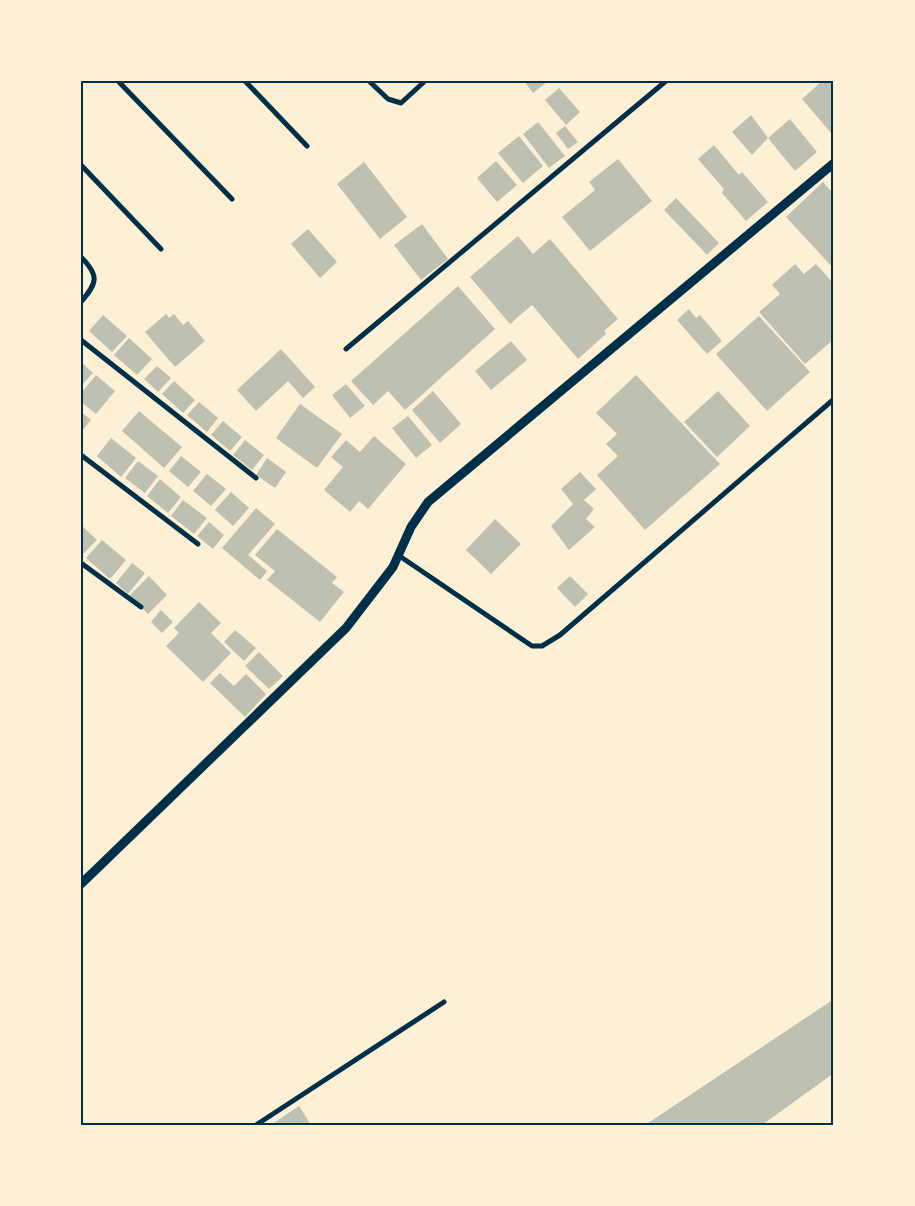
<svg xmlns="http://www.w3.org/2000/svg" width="915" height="1206" font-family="'Playfair Display',serif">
<rect width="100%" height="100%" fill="#fdf0d5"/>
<!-- building -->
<path fill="#bec0b2" d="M524,81H548L533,93Z
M822,81H834V130L831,133L802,99Z
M559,88L580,112L566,125L545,100Z
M751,115L768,138L752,155L732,132Z
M790,119L817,152L795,171L768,138Z
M538,122L565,156L549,168L523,134Z
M565,126L578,142L568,149L556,133Z
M519,136L543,166L523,183L498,153Z
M714,145L739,175L742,172L768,202L746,221L722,193L724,189L698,159Z
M618,159L652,201L590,251L562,217L595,190L589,182Z
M496,161L517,185L497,202L477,178Z
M364,162L407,217L380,239L337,184Z
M823,182L834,194V269L786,217Z
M676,198L719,243L707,255L664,210Z
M422,224L448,259L421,280L394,245Z
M308,229L337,262L320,278L291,244Z
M518,236L533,254L550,239L618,319L604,331L606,334L578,359L532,305L510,324L470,277Z
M795,264L804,274L816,264L834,284V339L805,364L759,312L780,294L772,285Z
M458,286L495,329L405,410L388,391L373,405L351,381Z
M689,309L696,318L700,315L722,341L707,354L677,320Z
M166,314L169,318L174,314L183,325L188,321L205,341L175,367L145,332Z
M103,315L127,336L112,352L89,331Z
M759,316L810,372L767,411L716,354Z
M129,338L152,359L137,375L114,355Z
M511,341L527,360L491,390L475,371Z
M281,349L315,387L303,398L288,381L256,411L237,390Z
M81,362L93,373L81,386Z
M157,366L171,378L158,392L144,379Z
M96,375L115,391L96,414L81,402V393Z
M636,375L720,464L645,530L597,475L618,456L606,444L617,434L596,413Z
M174,381L195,400L183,413L162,394Z
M346,384L365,406L350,418L332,395Z
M433,391L461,424L440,443L412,410Z
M718,391L750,426L717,457L684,422Z
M199,402L218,418L207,432L187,415Z
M300,404L342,434L317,468L276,438Z
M139,411L182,447L164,468L122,431Z
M81,412L91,420L81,432Z
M408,416L432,445L416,458L392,428Z
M223,421L242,437L230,451L211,435Z
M374,436L406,464L368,509L359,501L350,512L324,490L343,467L331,457L346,440L360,452Z
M111,438L136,458L121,477L97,456Z
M245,440L264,455L252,470L233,455Z
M181,456L201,472L188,487L169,471Z
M267,458L286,472L275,488L256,475Z
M138,461L158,476L145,493L125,478Z
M580,472L596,489L584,500L594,509L586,519L595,527L569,550L551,526L573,504L561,489Z
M207,474L226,489L211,506L193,491Z
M160,479L181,497L168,513L147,496Z
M231,492L249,508L233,526L215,510Z
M183,500L207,518L194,534L171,516Z
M256,508L275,524L248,555L267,571L260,580L222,548Z
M495,519L521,544L491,574L466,550Z
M209,522L224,535L213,549L197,536Z
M81,525L97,540L81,556Z
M277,529L337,577L332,583L344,592L320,622L267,580L275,571L255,555Z
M102,540L126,560L110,579L86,558Z
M132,563L145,573L128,594L116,583Z
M149,576L167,595L148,614L130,595Z
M570,576L588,594L575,607L557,588Z
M199,602L221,623L211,633L231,653L203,682L166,646L179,633L174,628Z
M161,610L173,622L162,633L151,622Z
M235,630L256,648L244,661L224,642Z
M259,652L283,676L269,689L245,666Z
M220,673L234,686L246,674L266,694L245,717L210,683Z
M834,999V1073L762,1125H645Z
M299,1106L311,1125H271Z"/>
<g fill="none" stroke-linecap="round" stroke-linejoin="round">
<!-- minor -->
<path stroke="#003049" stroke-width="5" d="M118,81L232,199
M245,81L307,146
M369,81L388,99L401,103L425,81
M81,165L161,249
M81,257C100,276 97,283 81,302
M81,340L256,478
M346,349L666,81
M81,455L198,544
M398,555L532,646H542L560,635L834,399
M81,563L141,607
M256,1125L444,1002"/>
<!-- tertiary -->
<path stroke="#003049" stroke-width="9" d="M81,884L346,628L393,567L411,527L428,502L834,163"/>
</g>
<!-- border -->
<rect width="915" height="1206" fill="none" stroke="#fdf0d5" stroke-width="165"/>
<rect x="82" y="82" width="750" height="1042" fill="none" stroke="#003049" stroke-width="2"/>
</svg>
